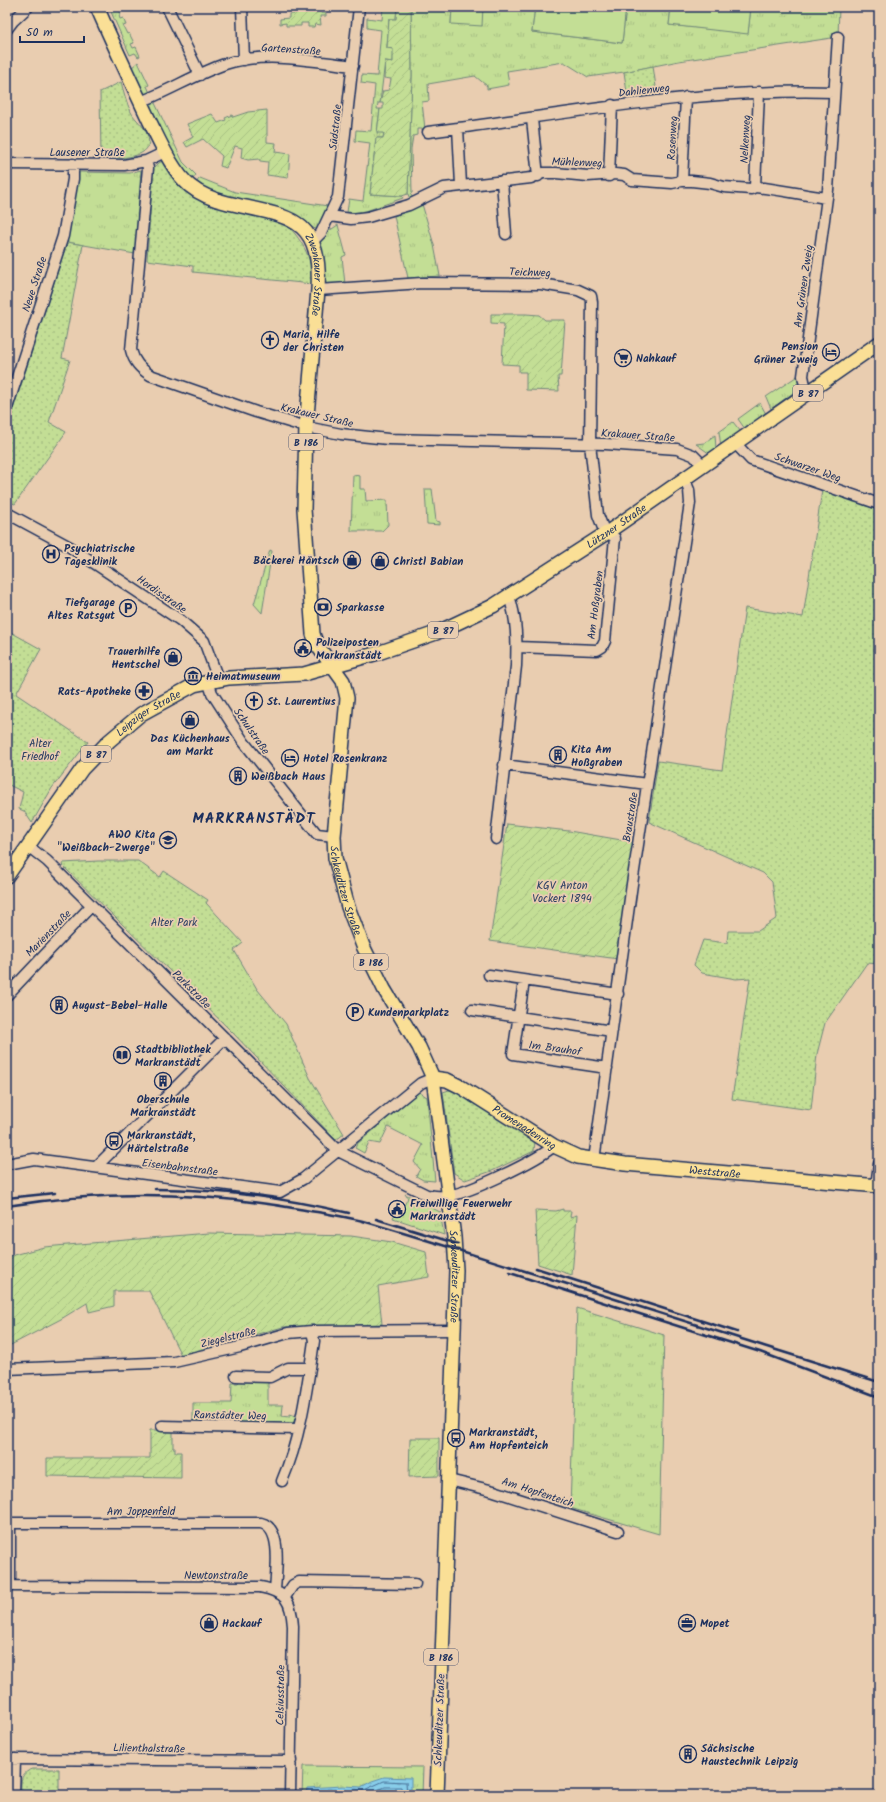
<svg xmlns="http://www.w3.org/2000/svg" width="886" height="1802" font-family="Kalam,sans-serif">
<defs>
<pattern id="grass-tufts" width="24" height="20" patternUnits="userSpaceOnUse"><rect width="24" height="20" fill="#c3de95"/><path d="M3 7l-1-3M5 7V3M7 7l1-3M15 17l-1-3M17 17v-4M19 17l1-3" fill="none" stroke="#a7bf83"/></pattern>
<pattern id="park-dots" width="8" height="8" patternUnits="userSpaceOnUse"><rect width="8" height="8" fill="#c3de95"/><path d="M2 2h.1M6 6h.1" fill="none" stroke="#a7bf83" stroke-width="1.8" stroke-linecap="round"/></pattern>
<pattern id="garden-furrows" width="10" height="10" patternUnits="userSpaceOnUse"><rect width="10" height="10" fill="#c3de95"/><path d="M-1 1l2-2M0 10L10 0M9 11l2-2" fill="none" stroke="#a7bf83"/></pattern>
<pattern id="water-ripples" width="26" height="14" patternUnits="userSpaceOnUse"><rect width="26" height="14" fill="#88cde9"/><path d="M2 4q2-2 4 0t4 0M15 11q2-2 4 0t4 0" fill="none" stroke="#75b0ca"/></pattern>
</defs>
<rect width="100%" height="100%" fill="#e9cdb0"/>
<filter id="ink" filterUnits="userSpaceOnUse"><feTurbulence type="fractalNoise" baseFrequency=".025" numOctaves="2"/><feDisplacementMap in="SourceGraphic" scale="8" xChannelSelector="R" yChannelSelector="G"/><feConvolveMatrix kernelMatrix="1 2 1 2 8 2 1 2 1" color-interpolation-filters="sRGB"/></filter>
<g filter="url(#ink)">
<!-- grass -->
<path fill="url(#grass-tufts)" stroke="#6f867a" d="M118,7L121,14L119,15L120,19L123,18L126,25L123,26L127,34L129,33L134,43L131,44L133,48L136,47L140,56L138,57L135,53L130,55L111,12Z
M383,7H397L396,19H389L387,48L394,49L393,62L385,61L380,103H378L377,109H380L377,132L384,133L383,138H376L370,194L402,196L403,198L360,213L347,212L349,199L363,201L370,143L355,141L356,130L371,131L375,85L361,83L362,75L377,76L381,30L367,28V18L382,20Z
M411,7H452L451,24L483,7H478H535L532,32L622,43L626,7H671L669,25L748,33L751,7H839L838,37L679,61L624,72L588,77L564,62L507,71L509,85L487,89V86L475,76L428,84L429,101L422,102L425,129H417V135L413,136L411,149L412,193L410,194L414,199L409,197L408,194L412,75Z
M138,62L149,85L147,86L150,93L141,95L131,68Z
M154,101L183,162L196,175L192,180L181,170L148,106Z
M141,170L135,254L67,242L78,172L130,173Z
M200,178L235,192L328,206L322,222L316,229L222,197L195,184Z
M422,204L434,245L440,276L408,278L394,216Z
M338,225L346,255L342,257L345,284L318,290L312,242Z
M799,375L797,390L771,409L766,397Z
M760,403L766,414L745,429L738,419Z
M733,422L741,432L721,447L719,432Z
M715,435L716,449L710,454L696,444L704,443Z
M353,475L360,476V489H365L366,501L387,500L388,525L382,531H351Z
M425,489H432L436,521L440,522V525L427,524Z
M270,550L272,551L262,613L254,604Z
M419,1092L427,1097L435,1181L423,1180L416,1176L420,1169L414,1162L423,1145L388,1127L380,1144L369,1142L364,1153L355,1148L357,1144Z
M405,1194L440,1212L444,1235L393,1218L396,1211L404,1213L402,1209L408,1198Z
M577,1308L664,1335L659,1534L570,1508Z
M241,1380L268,1381V1405H283L282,1416L290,1417V1414L296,1416L293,1424L193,1423V1403H231L232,1383H238Z
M303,1766L423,1767L422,1795H302Z"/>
<!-- park -->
<path fill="url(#park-dots)" stroke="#6f867a" d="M653,66L657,94L628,99L624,72Z
M121,82C124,92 126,102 131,112C135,120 144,125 147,134C158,160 115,159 101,157L100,92Z
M162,161L177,182L288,226C303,241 314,262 312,284L193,272V266L147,260L153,167Z
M67,242L83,245L62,358L70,360L49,422L66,432L15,504L7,501V428Z
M822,490L879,510V964L867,963L825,1023L817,1054L811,1110L732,1099L750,978L736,979L702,973L694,965L703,940L727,943L728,931H758L777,918L772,882L763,873L649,822L658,761L722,770L745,608L803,617Z
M7,630L41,649L16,694L88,742L52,788L32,823L24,811L19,809L23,792L7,784Z
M98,861H138L160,877L164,871L208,900L206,903L243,943L234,950L257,989L286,1024L310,1078L344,1134L336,1140L231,1031L62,865L63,863Z
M452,1089L535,1141L534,1151L492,1171L465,1180L454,1173L443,1092Z
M33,1769H59V1795H21C21,1783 19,1773 33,1769Z"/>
<!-- garden -->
<path fill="url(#garden-furrows)" stroke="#6f867a" d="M295,7H322L321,13H326V16H320L321,25L315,24L314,27H308V23H301V26H286V23L280,24V19L289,18V14H294Z
M397,7H411L412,75L408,194L402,196L370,194L376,138H383L384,133H377L380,109H383V103H380L383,91L389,90L391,79L384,78L385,61L393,62V49L387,48L389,19H396Z
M267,110V142L276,143L275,152L290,154L288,178L267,175L268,162L260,161L259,159L248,160L241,158L242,148L235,146L226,168L220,166L222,156L203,139L187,147L184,142L193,137L187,124L212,114L218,123L226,120L225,118L232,115L233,117L248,112Z
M491,314H526L539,315L545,320H565L561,376H558L559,391L526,390V372H519V365L502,364L504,324L491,323Z
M507,824L569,831L633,842L618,959L490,941Z
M563,1209V1211H571L570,1217L577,1215L572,1275L538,1264L535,1210L556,1211Z
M209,1233L351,1236L392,1242L426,1252L429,1277L378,1286L382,1324L283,1327L181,1355L149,1291H114V1306L89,1312L87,1303L61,1319L7,1347V1257L44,1247Z
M150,1430H173V1448H175V1452H181V1478L47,1476V1458H150Z
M410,1438H439V1476L409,1477Z"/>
<!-- pitch -->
<path fill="#c3de95" stroke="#6f867a" d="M452,7H483L482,26L451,24Z
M535,7H626L622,43L532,32Z
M671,7H751L748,34L669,25Z"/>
<!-- water -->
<path fill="url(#water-ripples)" stroke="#5c8eb1" d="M384,1777L411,1778V1795H306L307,1788L343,1786L361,1787L372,1781Z"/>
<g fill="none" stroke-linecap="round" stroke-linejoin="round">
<!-- shore -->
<path stroke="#476e96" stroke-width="1" d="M310,1795L311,1792L317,1791H362L384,1781L406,1782L407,1795
M366,1795L385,1787H401L402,1795"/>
<!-- minor casing -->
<g stroke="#1b2f5e" stroke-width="13">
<path id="minor" d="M167,7L200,75
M242,7L244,60
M7,29L13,21L28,7
M140,102C169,91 196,74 225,64C266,51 312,61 353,66
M532,119L538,176
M428,132L458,128
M146,161L148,168L131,350C134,362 140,368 150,375L256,412L306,427L341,434L388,439L606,444L677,449L693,455L703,465
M7,164L124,165L146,161L165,152
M609,176L612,105
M502,181L506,234
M682,181L686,97
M461,185L458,128C583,111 708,88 834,92
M755,187L759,92
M330,216L351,219L368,217L409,205L444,188L531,178L543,173H556L588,176L615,174L624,175L632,180L672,183L682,181H692L710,183L724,187L751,189L755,187C780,189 803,195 827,198
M312,242L321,233L338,197L359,7
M318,290L422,283L541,284L578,290L591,296L592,302L590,444L598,515L603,528L615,538L605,641L602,647L597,650L517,647
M810,391L805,385L803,376L828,190L838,37
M7,408L63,236L73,179V164
M735,443L751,460L879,504
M7,513L70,547L180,620L204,641L218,679
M208,681L212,693L243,741L317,834L334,836
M504,765L647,784
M496,839L516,666C517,642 517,619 509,596
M28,846L47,861L338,1151L427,1195C434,1196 441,1197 448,1196C471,1192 536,1161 554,1146
M489,975L618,994
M524,981L513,1054L607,1068
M7,995L91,906
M472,1010L612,1031
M594,1160L632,884L690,503L689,490L684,478
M7,1164L34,1159L280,1192L303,1179L421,1083L433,1078
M96,1167L225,1038
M876,1186L879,1164
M7,1369L174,1362L240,1347L288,1333L312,1331L454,1330
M236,1376L270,1377L288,1368H310
M162,1426L298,1429
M449,1480L494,1491L618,1531
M282,1481C301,1437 307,1388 314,1341L312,1331
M7,1586L260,1587C286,1592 291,1600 293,1626L290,1795
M10,1586V1523H261C283,1528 276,1572 275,1590
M285,1597L293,1585L299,1582L415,1584
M7,1759L291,1761
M14,1795L15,1759"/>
</g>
<!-- major casing -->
<g stroke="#1b2f5e" stroke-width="16">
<g id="major">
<path id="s1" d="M97,7C114,46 132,84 150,122C160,142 173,172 190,186C201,195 215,200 228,203C288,217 322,215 318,290L306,427L304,509L313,634L317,645L343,681L347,698L334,836L335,858L348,907L363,946L384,989L419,1047L433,1078L454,1237L456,1270L454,1330L437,1795"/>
<path id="s2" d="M7,876L82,769L109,741L141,714L194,685L229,678L304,674L378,653L436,633L493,606L608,532L879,343"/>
<path id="s3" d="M433,1078L447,1080L461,1087L554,1146L578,1157L625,1164L879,1186"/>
</g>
</g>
<!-- minor -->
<use href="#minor" stroke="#e9cdb0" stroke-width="10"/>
<!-- major -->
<use href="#major" stroke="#fadf96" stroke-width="13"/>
<!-- rail -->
<path stroke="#1b2f5e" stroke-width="2.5" d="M155,1189C220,1189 285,1198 349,1213
M7,1198L55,1193
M7,1206C104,1190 202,1192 299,1209C321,1213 344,1216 366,1222C432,1241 498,1263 564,1283C669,1317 774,1349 879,1382
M376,1219L458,1244
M536,1268L737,1332
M510,1273L760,1352L879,1397"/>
</g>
</g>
<!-- icons -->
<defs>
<g id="church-ring" transform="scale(0.9)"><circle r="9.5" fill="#e9cdb0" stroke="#1b2f5e" stroke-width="1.5"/><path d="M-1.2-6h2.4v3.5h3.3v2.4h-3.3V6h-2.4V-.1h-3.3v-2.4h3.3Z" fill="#1b2f5e"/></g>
<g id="hotel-ring" transform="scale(0.9)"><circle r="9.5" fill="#e9cdb0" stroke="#1b2f5e" stroke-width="1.5"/><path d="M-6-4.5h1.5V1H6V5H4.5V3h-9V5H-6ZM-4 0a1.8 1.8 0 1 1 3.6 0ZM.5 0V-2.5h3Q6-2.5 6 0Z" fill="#1b2f5e"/></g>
<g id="supermarket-ring" transform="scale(0.9)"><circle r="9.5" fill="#e9cdb0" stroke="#1b2f5e" stroke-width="1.5"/><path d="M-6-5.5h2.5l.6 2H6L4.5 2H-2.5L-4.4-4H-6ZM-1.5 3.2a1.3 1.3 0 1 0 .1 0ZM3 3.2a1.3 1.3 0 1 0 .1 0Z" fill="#1b2f5e"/></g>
<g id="hospital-ring" transform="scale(0.9)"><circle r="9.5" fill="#e9cdb0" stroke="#1b2f5e" stroke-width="1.5"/><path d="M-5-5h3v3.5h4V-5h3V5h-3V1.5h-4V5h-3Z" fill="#1b2f5e"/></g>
<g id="shop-ring" transform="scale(0.9)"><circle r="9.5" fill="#e9cdb0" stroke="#1b2f5e" stroke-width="1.5"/><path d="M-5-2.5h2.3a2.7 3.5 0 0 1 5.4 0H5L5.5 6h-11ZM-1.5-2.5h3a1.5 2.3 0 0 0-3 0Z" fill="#1b2f5e"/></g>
<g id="bank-ring" transform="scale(0.9)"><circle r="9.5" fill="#e9cdb0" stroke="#1b2f5e" stroke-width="1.5"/><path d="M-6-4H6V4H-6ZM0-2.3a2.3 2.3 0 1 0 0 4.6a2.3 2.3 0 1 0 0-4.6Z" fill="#1b2f5e"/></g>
<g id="parking-ring" transform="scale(0.9)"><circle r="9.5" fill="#e9cdb0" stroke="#1b2f5e" stroke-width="1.5"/><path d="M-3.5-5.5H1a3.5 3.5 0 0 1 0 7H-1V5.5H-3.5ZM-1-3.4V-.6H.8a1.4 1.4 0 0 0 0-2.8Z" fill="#1b2f5e"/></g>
<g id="civic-ring" transform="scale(0.9)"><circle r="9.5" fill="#e9cdb0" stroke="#1b2f5e" stroke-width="1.5"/><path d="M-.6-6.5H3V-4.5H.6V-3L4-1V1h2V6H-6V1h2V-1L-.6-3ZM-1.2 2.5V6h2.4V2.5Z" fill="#1b2f5e"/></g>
<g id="museum-ring" transform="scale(0.9)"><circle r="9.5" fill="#e9cdb0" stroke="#1b2f5e" stroke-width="1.5"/><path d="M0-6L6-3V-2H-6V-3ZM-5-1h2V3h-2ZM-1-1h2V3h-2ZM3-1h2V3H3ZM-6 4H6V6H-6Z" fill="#1b2f5e"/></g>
<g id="pharmacy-ring" transform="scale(0.9)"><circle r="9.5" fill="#e9cdb0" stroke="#1b2f5e" stroke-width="1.5"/><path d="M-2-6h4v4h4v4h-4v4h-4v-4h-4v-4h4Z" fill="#1b2f5e"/></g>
<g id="building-ring" transform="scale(0.9)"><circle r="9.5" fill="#e9cdb0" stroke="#1b2f5e" stroke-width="1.5"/><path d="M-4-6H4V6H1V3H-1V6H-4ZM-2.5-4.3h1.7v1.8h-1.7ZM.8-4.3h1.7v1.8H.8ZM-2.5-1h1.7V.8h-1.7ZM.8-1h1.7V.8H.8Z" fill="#1b2f5e"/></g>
<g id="school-ring" transform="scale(0.9)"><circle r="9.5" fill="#e9cdb0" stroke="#1b2f5e" stroke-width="1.5"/><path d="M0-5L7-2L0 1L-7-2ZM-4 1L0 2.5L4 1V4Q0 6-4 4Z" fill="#1b2f5e"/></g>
<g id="library-ring" transform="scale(0.9)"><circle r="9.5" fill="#e9cdb0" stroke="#1b2f5e" stroke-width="1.5"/><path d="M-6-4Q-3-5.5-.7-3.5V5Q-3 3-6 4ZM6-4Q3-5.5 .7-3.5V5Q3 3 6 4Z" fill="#1b2f5e"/></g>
<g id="bus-ring" transform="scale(0.9)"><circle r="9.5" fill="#e9cdb0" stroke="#1b2f5e" stroke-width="1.5"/><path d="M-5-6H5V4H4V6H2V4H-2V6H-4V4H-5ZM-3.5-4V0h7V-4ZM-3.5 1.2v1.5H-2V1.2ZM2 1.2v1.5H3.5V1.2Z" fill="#1b2f5e"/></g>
<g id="office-ring" transform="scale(0.9)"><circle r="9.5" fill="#e9cdb0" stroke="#1b2f5e" stroke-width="1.5"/><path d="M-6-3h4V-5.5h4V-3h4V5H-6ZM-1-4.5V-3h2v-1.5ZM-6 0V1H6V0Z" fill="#1b2f5e"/></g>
</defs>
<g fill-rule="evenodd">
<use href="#church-ring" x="270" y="340"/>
<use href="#hotel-ring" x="831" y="352"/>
<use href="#supermarket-ring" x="623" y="358"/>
<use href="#hospital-ring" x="51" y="554"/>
<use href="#shop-ring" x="352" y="560"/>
<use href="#shop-ring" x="380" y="561"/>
<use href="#bank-ring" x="323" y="607"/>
<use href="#parking-ring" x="128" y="608"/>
<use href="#civic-ring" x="303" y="648"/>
<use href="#shop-ring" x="173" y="657"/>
<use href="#museum-ring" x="193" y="676"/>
<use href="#pharmacy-ring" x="144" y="691"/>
<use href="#church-ring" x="254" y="701"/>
<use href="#shop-ring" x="190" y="720"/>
<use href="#building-ring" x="558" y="755"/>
<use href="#hotel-ring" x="290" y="758"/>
<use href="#building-ring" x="238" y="776"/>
<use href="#school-ring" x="168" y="840"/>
<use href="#building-ring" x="59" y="1005"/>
<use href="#parking-ring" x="355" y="1012"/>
<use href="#library-ring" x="122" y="1055"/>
<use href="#building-ring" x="163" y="1081"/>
<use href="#bus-ring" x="114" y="1141"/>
<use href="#civic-ring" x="397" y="1209"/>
<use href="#bus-ring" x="456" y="1438"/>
<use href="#shop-ring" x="209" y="1623"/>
<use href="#office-ring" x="687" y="1623"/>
<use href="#building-ring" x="688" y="1754"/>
</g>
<g text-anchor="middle" stroke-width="3.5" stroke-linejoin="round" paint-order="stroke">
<!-- shield labels -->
<g fill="#e9cdb0" stroke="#595e77" stroke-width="1">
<rect x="793" y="385" width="30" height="16" rx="3"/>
<rect x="289" y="434" width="34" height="16" rx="3"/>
<rect x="428" y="622" width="30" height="16" rx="3"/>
<rect x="81" y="746" width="30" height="16" rx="3"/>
<rect x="354" y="954" width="34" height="16" rx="3"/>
<rect x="424" y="1649" width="34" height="16" rx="3"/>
</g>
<g font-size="10" font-weight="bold" fill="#1b2f5e">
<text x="808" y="397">B 87</text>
<text x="306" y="446">B 186</text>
<text x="443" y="634">B 87</text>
<text x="96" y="758">B 87</text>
<text x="371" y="966">B 186</text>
<text x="441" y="1661">B 186</text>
</g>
<!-- street labels -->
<g font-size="11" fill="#1b2f5e" stroke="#e9cdb0">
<text transform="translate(291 49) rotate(4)" y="4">Gartenstraße</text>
<text transform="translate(644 90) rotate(-6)" y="4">Dahlienweg</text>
<text transform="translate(335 127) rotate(-84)" y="4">Südstraße</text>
<text transform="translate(672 138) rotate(-87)" y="4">Rosenweg</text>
<text transform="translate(745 139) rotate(-87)" y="4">Nelkenweg</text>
<text x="87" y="156">Lausener Straße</text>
<text transform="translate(577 162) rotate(2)" y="4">Mühlenweg</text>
<text transform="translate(530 272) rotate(2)" y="4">Teichweg</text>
<text dy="4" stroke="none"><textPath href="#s1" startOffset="374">Zwenkauer Straße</textPath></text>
<text transform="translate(34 284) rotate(-72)" y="4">Neue Straße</text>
<text transform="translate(803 286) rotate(-82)" y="4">Am Grünen Zweig</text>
<text transform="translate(317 415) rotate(13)" y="4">Krakauer Straße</text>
<text transform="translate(638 435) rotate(4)" y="4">Krakauer Straße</text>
<text transform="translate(808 467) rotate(19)" y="4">Schwarzer Weg</text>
<text dy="4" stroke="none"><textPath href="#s2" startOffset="731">Lützner Straße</textPath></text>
<text transform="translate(162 594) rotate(35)" y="4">Hordisstraße</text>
<text transform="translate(595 605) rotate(-83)" y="4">Am Hoßgraben</text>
<text dy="4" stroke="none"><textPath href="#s2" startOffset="218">Leipziger Straße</textPath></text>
<text transform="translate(252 731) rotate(55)" y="4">Schulstraße</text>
<text transform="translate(630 817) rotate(-81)" y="4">Braustraße</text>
<text dy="4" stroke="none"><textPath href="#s1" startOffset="1003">Schkeuditzer Straße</textPath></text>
<text transform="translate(48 933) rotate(-46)" y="4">Marienstraße</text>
<text transform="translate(192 989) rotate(45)" y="4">Parkstraße</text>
<text transform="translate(555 1048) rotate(8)" y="4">Im Brauhof</text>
<text dy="4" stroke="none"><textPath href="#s3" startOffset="105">Promenadenring</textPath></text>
<text transform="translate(180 1167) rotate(7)" y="4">Eisenbahnstraße</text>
<text dy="4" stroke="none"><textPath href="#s3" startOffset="304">Weststraße</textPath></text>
<text dy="4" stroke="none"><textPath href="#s1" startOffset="1411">Schkeuditzer Straße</textPath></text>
<text transform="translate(228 1337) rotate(-14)" y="4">Ziegelstraße</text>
<text transform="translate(230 1415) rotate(1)" y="4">Ranstädter Weg</text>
<text transform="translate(538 1492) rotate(18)" y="4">Am Hopfenteich</text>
<text x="141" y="1515">Am Joppenfeld</text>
<text x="216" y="1579">Newtonstraße</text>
<text transform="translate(280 1695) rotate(-89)" y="4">Celsiusstraße</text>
<text transform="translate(439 1720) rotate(-88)" y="4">Schkeuditzer Straße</text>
<text transform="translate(149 1748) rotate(1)" y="4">Lilienthalstraße</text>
</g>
<!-- poi labels -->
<g font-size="11" font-weight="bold" fill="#1b2f5e" stroke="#e9cdb0" text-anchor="start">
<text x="283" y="338">Maria, Hilfe<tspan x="283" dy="13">der Christen</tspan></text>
<text x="818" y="350" text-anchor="end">Pension<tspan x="818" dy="13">Grüner Zweig</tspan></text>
<text x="636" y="362">Nahkauf</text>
<text x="64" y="552">Psychiatrische<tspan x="64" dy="13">Tagesklinik</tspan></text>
<text x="339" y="564" text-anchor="end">Bäckerei Häntsch</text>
<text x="393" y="565">Christl Babian</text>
<text x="115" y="606" text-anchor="end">Tiefgarage<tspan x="115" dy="13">Altes Ratsgut</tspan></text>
<text x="336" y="611">Sparkasse</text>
<text x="316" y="646">Polizeiposten<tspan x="316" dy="13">Markranstädt</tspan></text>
<text x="160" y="655" text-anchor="end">Trauerhilfe<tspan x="160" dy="13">Hentschel</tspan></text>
<text x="206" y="680">Heimatmuseum</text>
<text x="131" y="695" text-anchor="end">Rats-Apotheke</text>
<text x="267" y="705">St. Laurentius</text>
<text x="190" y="742" text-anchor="middle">Das Küchenhaus<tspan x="190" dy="13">am Markt</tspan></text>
<text x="571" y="753">Kita Am<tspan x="571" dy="13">Hoßgraben</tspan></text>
<text x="303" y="762">Hotel Rosenkranz</text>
<text x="251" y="780">Weißbach Haus</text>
<text x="155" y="838" text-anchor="end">AWO Kita<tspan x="155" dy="13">"Weißbach-Zwerge"</tspan></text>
<text x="72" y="1009">August-Bebel-Halle</text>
<text x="368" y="1016">Kundenparkplatz</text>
<text x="135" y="1053">Stadtbibliothek<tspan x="135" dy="13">Markranstädt</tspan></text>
<text x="163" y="1103" text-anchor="middle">Oberschule<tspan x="163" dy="13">Markranstädt</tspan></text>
<text x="127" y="1139">Markranstädt,<tspan x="127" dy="13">Härtelstraße</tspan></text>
<text x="410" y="1207">Freiwillige Feuerwehr<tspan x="410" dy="13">Markranstädt</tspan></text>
<text x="469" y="1436">Markranstädt,<tspan x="469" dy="13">Am Hopfenteich</tspan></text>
<text x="222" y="1627">Hackauf</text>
<text x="700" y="1627">Mopet</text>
<text x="701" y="1752">Sächsische<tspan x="701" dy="13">Haustechnik Leipzig</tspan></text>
</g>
<!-- park labels -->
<g font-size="11" fill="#2c4064" stroke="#e9cdb0">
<text x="40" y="747">Alter<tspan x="40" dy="13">Friedhof</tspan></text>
<text x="562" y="889">KGV Anton<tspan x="562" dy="13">Vockert 1894</tspan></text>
<text x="174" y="926">Alter Park</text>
</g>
<!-- district labels -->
<g font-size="15" font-weight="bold" letter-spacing="1" fill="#1b2f5e" stroke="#e9cdb0">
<text x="254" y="823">MARKRANSTÄDT</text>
</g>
</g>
<!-- margin -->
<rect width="886" height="1802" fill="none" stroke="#e9cdb0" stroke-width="24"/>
<rect x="12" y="12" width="862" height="1778" fill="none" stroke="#1b2f5e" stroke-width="1.5" filter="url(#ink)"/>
<!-- scale -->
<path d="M20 36v6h64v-6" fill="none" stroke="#1b2f5e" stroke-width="2"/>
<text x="26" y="36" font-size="12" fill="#1b2f5e" stroke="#e9cdb0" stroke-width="3" paint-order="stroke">50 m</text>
</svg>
